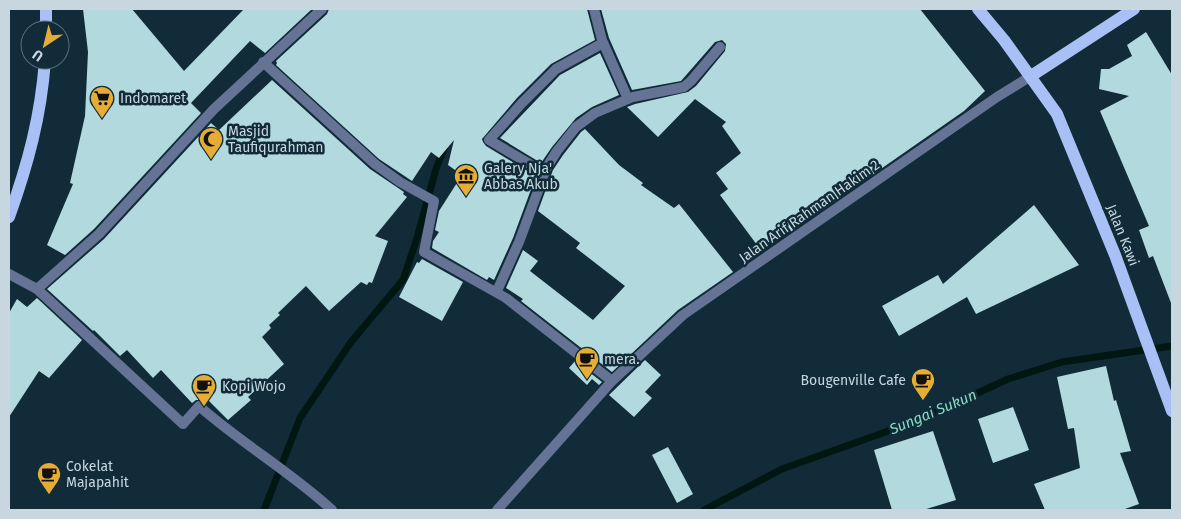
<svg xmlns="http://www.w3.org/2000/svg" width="1181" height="519" font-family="'Fira Sans',sans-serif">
<rect width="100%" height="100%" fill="#112b39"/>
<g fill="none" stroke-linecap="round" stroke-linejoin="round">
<!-- stream -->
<path stroke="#001711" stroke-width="7" d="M264,510L300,418L351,342L403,280L417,238L436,169L445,146
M704,510L782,469L919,420L1008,379L1062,362L1172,346"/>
</g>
<!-- building -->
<path fill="#b2dade" d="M83,9H132L184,71L244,9H312L265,53L250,41L191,103L201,113L94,229L65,255L47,245L73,184L70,183L85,116L88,52Z
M329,9H587L595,40L551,64L517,98L482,139L483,142L486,146L536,176L513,238L494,280L489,277L487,280L432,248L433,241L439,232L435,230L439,211L462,175L448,165L454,140L439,158L431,152L412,181L379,159L276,65L277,63L276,61L327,14Z
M601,9H920L985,91L964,111L786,235L783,231L760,249L720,195L728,189L716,173L741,153L722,126L726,122L695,99L658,137L627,107L635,104L688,92L696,86L725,51L726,44L722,40L715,42L681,81L632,90L609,38Z
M1146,32L1172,75L1171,303L1153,256L1149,258L1139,230L1149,226L1100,111L1129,96L1099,89L1101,69H1109L1132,56L1127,45Z
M600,53L619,95L592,107L576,118L552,147L541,163L500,138L560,75Z
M272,80L370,169L404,192L403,194L407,197L375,236L388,241L372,283L369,282L367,285L361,282L329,311L306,286L278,313L280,315L269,325L271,328L262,337L284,364L248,397L251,400L228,420L205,397L202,400H196L192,403L161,370L153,378L127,350L120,356L94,330L93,331L47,289L104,239L211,123L219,130Z
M585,129L619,165L643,183L641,185L674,208L679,204L733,272L678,310L612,372L521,301L523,299L506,288L523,250L538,261L530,271L593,320L625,286L576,248L580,243L538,211L553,170L563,155L581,132Z
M1034,205L1079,265L976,314L967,297L899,336L882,306L938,275L943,284Z
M422,259L463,282L442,321L399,297L417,262L419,263Z
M37,298L82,340L49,378L39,371L9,417V313L17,299L27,307Z
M645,360L661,375L645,392L652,398L634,417L609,395Z
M575,361L602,382L599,385L592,379L587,385L569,368Z
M1106,366L1114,401L1116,400L1131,451L1120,453L1139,504L1122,510H1045L1034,484L1080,468L1074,428L1068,429L1057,377Z
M1013,407L1029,450L993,463L978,419Z
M933,431L956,500L923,510H892L874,450Z
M668,447L693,494L677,503L652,455Z"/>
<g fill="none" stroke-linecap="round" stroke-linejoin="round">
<!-- minor -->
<path stroke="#657394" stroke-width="10" d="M594,9L602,40L628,99
M263,62L375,164L400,182L434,201L424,252L506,298L612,381
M545,173L489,140L522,103L556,69L603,43
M9,274L37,289L183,424L199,406C242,444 291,472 332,510
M37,289L99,234L214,109L322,9
M497,291L519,242L547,167L557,151L576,127L595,113L633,97L684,87L691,81L720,47
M497,510L612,381L683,315L997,97L1031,76"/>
<!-- primary -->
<path stroke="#a8c0f6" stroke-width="12" d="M46,9V30
M978,9L1004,40L1057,114L1115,255L1172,411
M1031,76L1134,9
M9,217C28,164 41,116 45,60"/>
</g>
<!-- icons -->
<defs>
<g id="supermarket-pin" transform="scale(1.25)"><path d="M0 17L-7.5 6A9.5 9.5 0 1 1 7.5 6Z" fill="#e6ad36" stroke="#112b39"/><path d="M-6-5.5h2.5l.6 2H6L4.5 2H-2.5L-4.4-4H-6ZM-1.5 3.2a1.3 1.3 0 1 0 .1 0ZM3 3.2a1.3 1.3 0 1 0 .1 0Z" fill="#111"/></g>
<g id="mosque-pin" transform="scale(1.25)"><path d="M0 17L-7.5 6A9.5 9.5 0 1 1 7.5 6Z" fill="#e6ad36" stroke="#112b39"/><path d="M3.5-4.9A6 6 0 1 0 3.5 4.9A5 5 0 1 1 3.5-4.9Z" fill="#111"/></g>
<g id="museum-pin" transform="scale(1.25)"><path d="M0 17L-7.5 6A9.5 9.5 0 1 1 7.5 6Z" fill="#e6ad36" stroke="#112b39"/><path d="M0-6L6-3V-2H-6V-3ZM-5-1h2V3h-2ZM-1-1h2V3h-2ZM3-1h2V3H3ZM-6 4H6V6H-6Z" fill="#111"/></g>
<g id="cafe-pin" transform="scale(1.25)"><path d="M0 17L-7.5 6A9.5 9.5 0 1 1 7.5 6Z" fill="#e6ad36" stroke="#112b39"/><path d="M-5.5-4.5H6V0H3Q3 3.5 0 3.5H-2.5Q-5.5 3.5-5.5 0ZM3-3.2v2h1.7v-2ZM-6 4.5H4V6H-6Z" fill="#111"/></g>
</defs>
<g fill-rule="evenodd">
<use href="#supermarket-pin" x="102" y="98"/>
<use href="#mosque-pin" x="211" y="139"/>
<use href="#museum-pin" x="466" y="176"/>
<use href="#cafe-pin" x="587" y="359"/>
<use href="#cafe-pin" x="923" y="380"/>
<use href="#cafe-pin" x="204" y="386"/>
<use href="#cafe-pin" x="49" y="474"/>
</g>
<g text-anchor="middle" stroke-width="5" stroke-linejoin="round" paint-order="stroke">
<!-- poi labels -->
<g font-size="14" fill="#c7d6df" stroke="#112b39" text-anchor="start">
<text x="120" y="103">Indomaret</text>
<text x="228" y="136">Masjid<tspan x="228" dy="16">Taufiqurahman</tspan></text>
<text x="484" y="173">Galery Nja'<tspan x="484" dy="16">Abbas Akub</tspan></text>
<text x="604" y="364">mera.</text>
<text x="906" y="385" text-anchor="end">Bougenville Cafe</text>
<text x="222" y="391">Kopi Wojo</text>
<text x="66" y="471">Cokelat<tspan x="66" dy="16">Majapahit</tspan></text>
</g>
<!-- street labels -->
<g font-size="14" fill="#c7d6df" stroke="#112b39">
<text transform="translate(809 211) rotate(-35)" y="5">Jalan Arif Rahman Hakim 2</text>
<text transform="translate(1123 235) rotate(68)" y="5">Jalan Kawi</text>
</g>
<!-- water labels -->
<g font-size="15" font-style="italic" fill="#88dcc4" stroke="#112b39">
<text transform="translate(933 412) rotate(-23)" y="5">Sungai Sukun</text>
</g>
</g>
<!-- border -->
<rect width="1181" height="519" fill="none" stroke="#c7d6df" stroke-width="20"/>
<!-- north arrow -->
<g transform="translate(45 45) rotate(215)"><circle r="24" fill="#112b39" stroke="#5a6f7b"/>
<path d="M0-4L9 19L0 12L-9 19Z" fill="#e6ad36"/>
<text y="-8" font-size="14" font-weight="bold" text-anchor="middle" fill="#c7d6df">U</text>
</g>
</svg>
